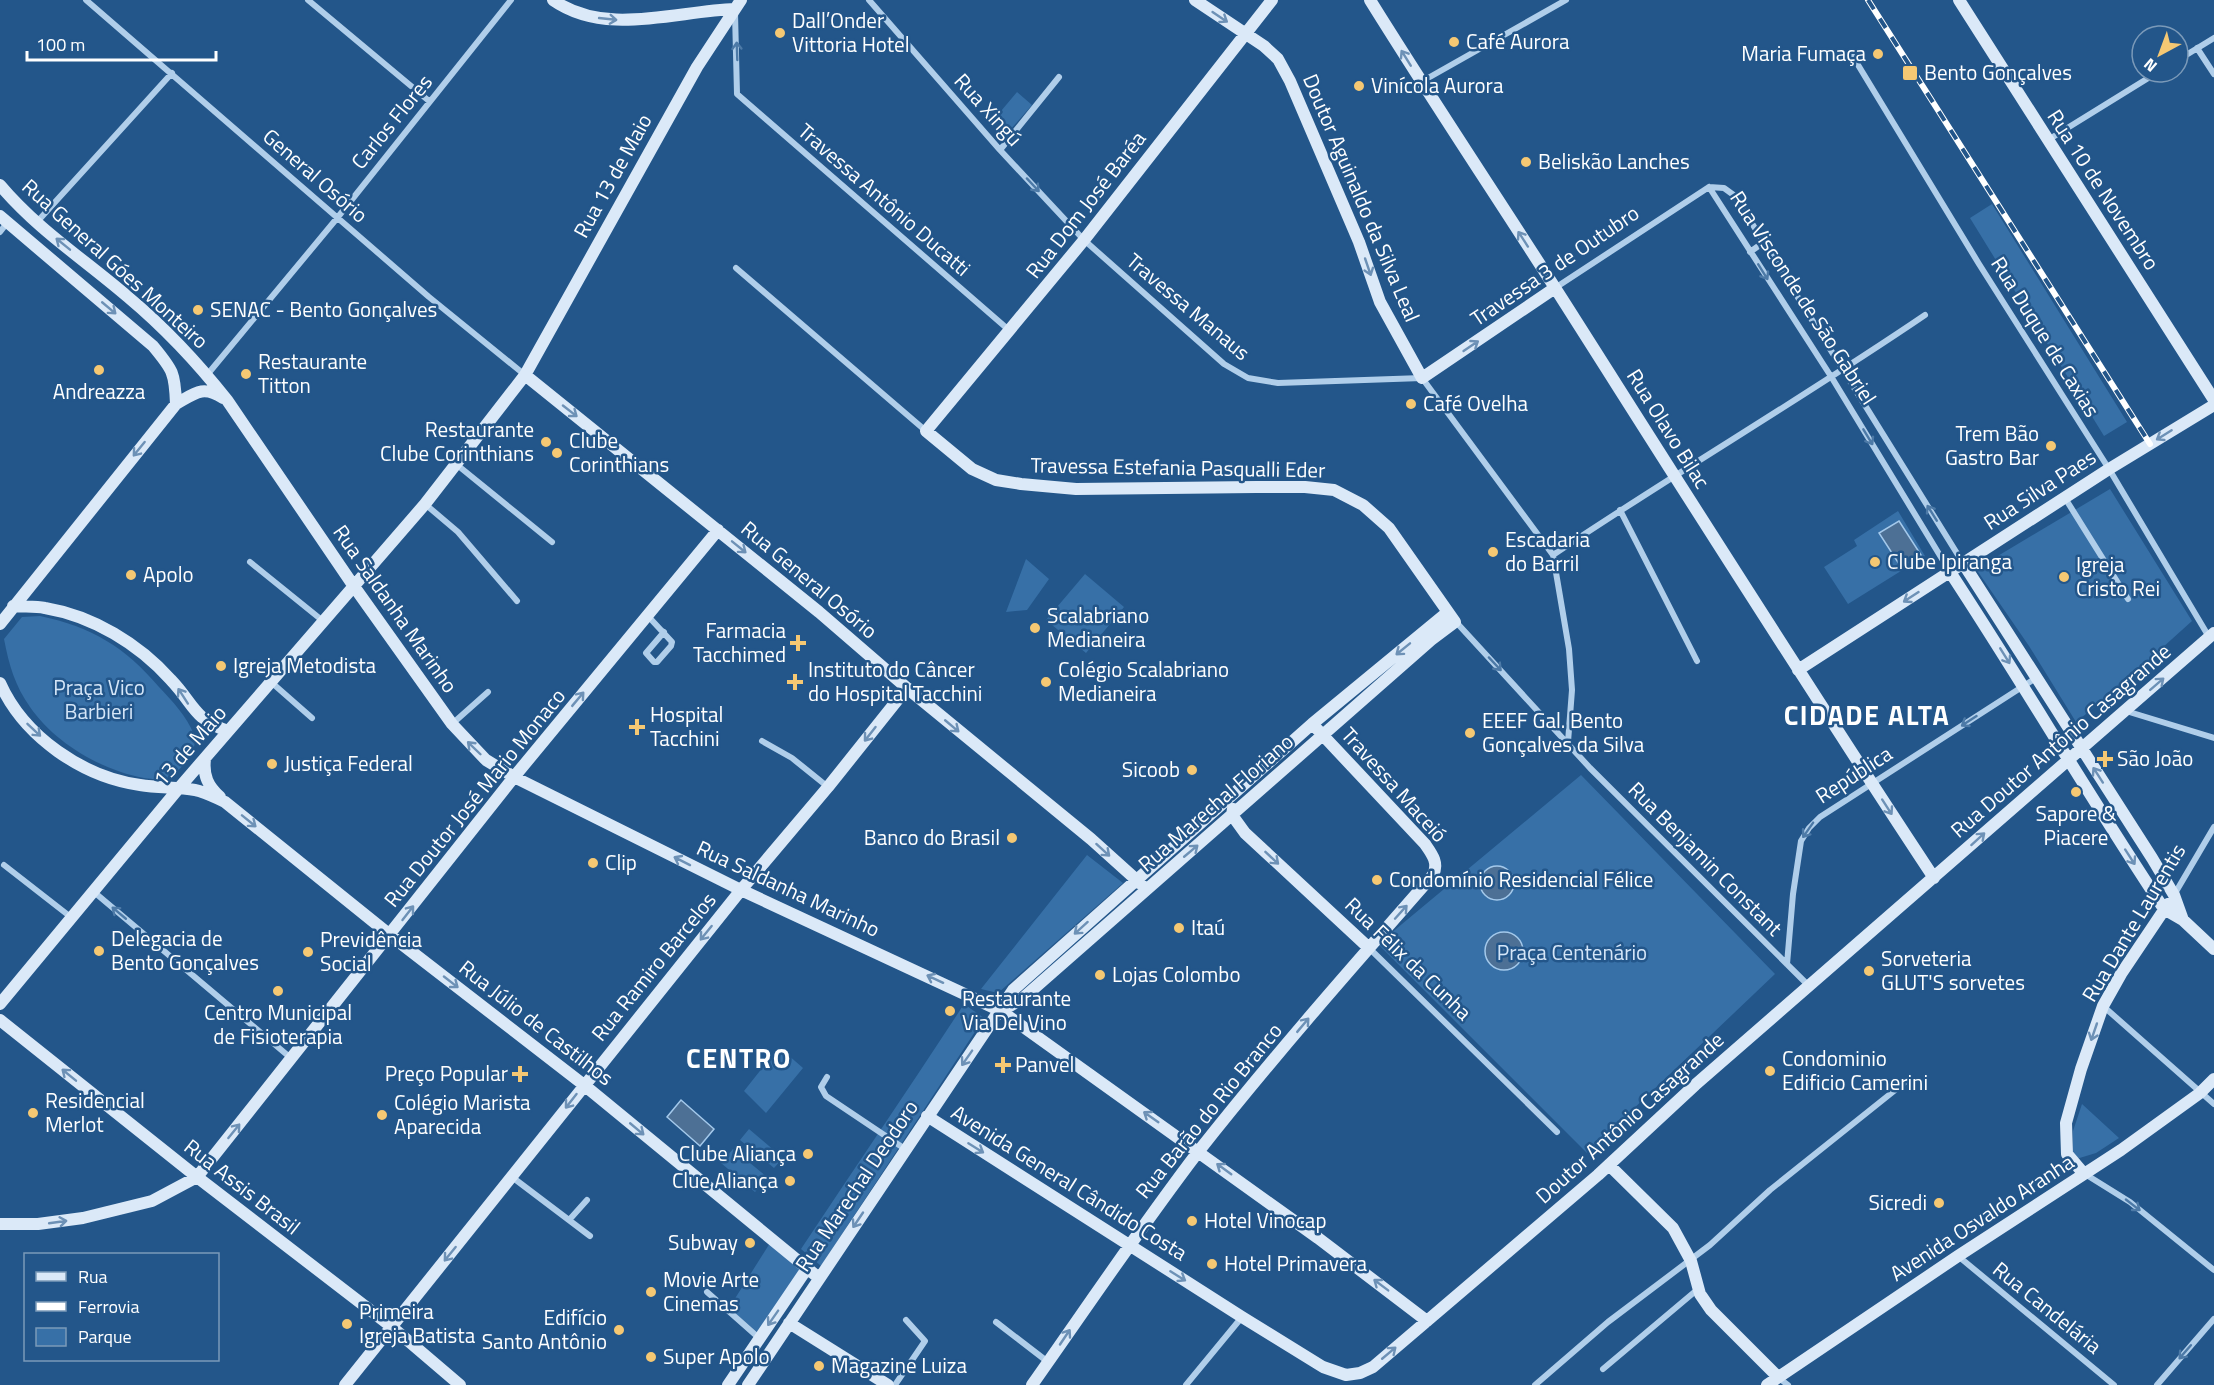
<svg xmlns="http://www.w3.org/2000/svg" width="2214" height="1385" font-family="'Titillium Web',sans-serif">
<rect width="100%" height="100%" fill="#23568a"/>
<!-- green -->
<path fill="#3770a7" d="M1017,92L1032,105L1010,130L996,117Z
M1992,204L2127,422L2104,436L1970,218Z
M2110,489L2192,621L2112,693L2076,722L2029,646L1976,569Z
M1898,511L1925,556L1848,604L1824,567L1857,546L1854,540Z
M1026,559L1049,579L1027,610L1006,612Z
M1085,574L1124,607L1086,653L1046,620Z
M40,616C92,627 125,647 159,687C172,701 187,716 194,735C197,745 192,752 187,760C183,766 177,772 171,776C163,781 153,779 144,778C101,770 55,743 30,707C15,686 9,665 4,639L22,617Z
M1581,775L1775,974L1587,1153L1378,944Z
M1087,855L1123,883L998,993L981,989Z
M964,1004L984,1018L821,1266L801,1249C855,1167 911,1086 964,1004Z
M779,1047L803,1068L766,1113L744,1091Z
M2082,1104L2119,1138L2096,1153L2073,1160V1131Z
M749,1129L783,1158L774,1168L740,1140Z
M733,1149L767,1177L755,1192L721,1163Z
M770,1243L802,1269L757,1332L729,1308Z"/>
<!-- water -->
<path fill="#4d7095" stroke="#a4c9eb" stroke-width="1.5" d="M1899,521L1921,555L1901,567L1879,533Z
M1480 883a17 17 0 1 1 34 0a17 17 0 1 1-34 0Z
M1485 951a19 19 0 1 1 38 0a19 19 0 1 1-38 0Z
M681,1100L714,1129L700,1146L667,1117Z"/>
<g fill="none" stroke-linecap="round" stroke-linejoin="round">
<!-- street -->
<path stroke="#b0ceea" stroke-width="6" d="M86,0L429,297L525,375
M308,0L429,101
M869,0L1000,150L1084,240L1224,364L1248,378L1278,383L1422,378L1553,555L1569,649L1572,690L1568,742
M735,13L737,94L1010,331
M2197,48L2214,74
M1852,55L1979,264L2109,469L2209,637
M2178,60L2214,38
M1421,82L1566,0
M2048,140L2158,72
M1000,150L1059,77
M1709,187L1724,188L1735,196L1963,563
M1709,187L1832,378L1950,572
M37,222L172,73
M0,232L7,223
M1750,252L1764,242
M736,268L926,431
M1555,288L1709,187
M207,375L338,217L511,0
M456,464L552,542
M2065,498L2128,599
M425,504L458,532L517,601
M1620,510L1697,661
M1553,555C1675,473 1803,398 1925,315
M250,562L323,621
M647,615L672,642L671,646L657,662H654L646,653L664,632
M1456,622L1590,768L1810,987
M271,682L312,718
M2126,711L2214,738
M452,724L488,692
M762,741L792,758L828,787
M4,865L72,918
M94,892L292,1059
M2174,895L2214,827
M1369,948L1557,1132
M1787,964L1793,894L1801,841L1809,828L1820,817L2036,678
M2103,1006L2214,1104
M827,1077L821,1087L826,1096L905,1149
M2085,1174L2130,1202L2214,1270
M512,1177L590,1236
M570,1219L587,1200
M1958,1256L2114,1385
M707,1292L759,1338
M996,1322L1048,1362
M1603,1369L1698,1289
M1779,1378L1788,1385
M895,1385L925,1341L906,1320
M1186,1385L1242,1317
M1535,1385L1608,1322L1710,1245L1770,1190L1909,1079
M2157,1385L2214,1319"/>
<!-- secondary -->
<path stroke="#dbe9f8" stroke-width="12" d="M553,0C606,37 675,11 735,9
M1195,0L1264,46L1278,59L1290,81L1359,242L1380,302L1422,378L1555,288
M1370,0C1434,103 1501,203 1566,305C1688,497 1809,689 1934,878
M1959,0L2214,400
M0,185C37,229 85,260 128,297C165,328 197,362 227,400L353,585L452,724L486,760L514,777L741,890L1001,1011L1318,1238L1427,1321
M0,216L153,346C173,370 175,373 176,404
M525,375L819,612L907,688L1091,839L1141,884
M1963,563L2152,858L2174,895L2183,920
M1950,572C2023,683 2090,798 2164,909L2183,920L2214,949
M13,606C24,607 35,606 45,608C93,616 139,644 171,680C194,704 193,719 228,731
M0,624L176,404C195,393 203,385 223,398
M1798,670L2109,469L2214,405
M0,683C24,737 83,777 140,785C158,788 177,787 195,790C206,792 216,798 225,802L390,935L584,1085L819,1278
M205,759C203,776 208,786 220,797
M1233,809L1232,815L1245,833L1369,948
M0,1004L179,788L425,504L525,375L697,67L741,0
M1001,1011L1022,999L1431,640L1455,622L1389,528L1363,505L1334,490L1305,487H1256L1076,489L1021,484L996,480L972,469L926,431L1084,240L1272,0
M0,1020L197,1177L392,1327L460,1385
M927,1116L1242,1317L1323,1367L1346,1375L1360,1373L1373,1367L1598,1175L1695,1085L2214,633
M1609,1165L1673,1228L1691,1261L1700,1294L1711,1310L1778,1377
M2084,1174L2067,1154L2066,1123L2081,1069L2103,1006L2121,974L2168,904
M0,1224H38L83,1218L152,1201L197,1177L514,777L718,530
M789,1323L888,1385
M345,1385L741,890L828,787L907,688
M728,1385L806,1270
M748,1385L1013,990L1312,724L1448,612
M1032,1385C1087,1307 1140,1228 1198,1152C1273,1057 1353,966 1433,875C1439,863 1432,854 1425,844L1317,729
M1767,1385L1958,1256L2121,1150L2200,1093L2214,1079"/>
<!-- rail casing -->
<g stroke="#fff" stroke-width="6">
<path id="rail" d="M1868,0L2150,444"/>
</g>
<!-- rail -->
<use href="#rail" stroke="#23568a" stroke-width="4" stroke-dasharray="11" stroke-linecap="butt"/>
</g>
<!-- one-way arrows -->
<defs><path id="oneway-shaft" d="M-6 0H5M1.5-3L5.5 0L1.5 3" fill="none" stroke-width="1.6" stroke-linecap="round" stroke-linejoin="round" transform="scale(1.5)"/></defs>
<g stroke="#6d91b6">
<use href="#oneway-shaft" transform="translate(1220 17) rotate(34)"/>
<use href="#oneway-shaft" transform="translate(608 19) rotate(6)"/>
<use href="#oneway-shaft" transform="translate(1406 58) rotate(-122)"/>
<use href="#oneway-shaft" transform="translate(1523 239) rotate(-123)"/>
<use href="#oneway-shaft" transform="translate(63 244) rotate(-141)"/>
<use href="#oneway-shaft" transform="translate(1368 267) rotate(71)"/>
<use href="#oneway-shaft" transform="translate(109 308) rotate(40)"/>
<use href="#oneway-shaft" transform="translate(1471 346) rotate(-34)"/>
<use href="#oneway-shaft" transform="translate(570 411) rotate(38)"/>
<use href="#oneway-shaft" transform="translate(2164 435) rotate(148)"/>
<use href="#oneway-shaft" transform="translate(139 449) rotate(129)"/>
<use href="#oneway-shaft" transform="translate(739 547) rotate(39)"/>
<use href="#oneway-shaft" transform="translate(1911 597) rotate(147)"/>
<use href="#oneway-shaft" transform="translate(1403 649) rotate(141)"/>
<use href="#oneway-shaft" transform="translate(2005 656) rotate(58)"/>
<use href="#oneway-shaft" transform="translate(2157 684) rotate(-41)"/>
<use href="#oneway-shaft" transform="translate(183 696) rotate(-123)"/>
<use href="#oneway-shaft" transform="translate(578 699) rotate(-50)"/>
<use href="#oneway-shaft" transform="translate(952 726) rotate(40)"/>
<use href="#oneway-shaft" transform="translate(34 730) rotate(43)"/>
<use href="#oneway-shaft" transform="translate(870 734) rotate(128)"/>
<use href="#oneway-shaft" transform="translate(474 748) rotate(-136)"/>
<use href="#oneway-shaft" transform="translate(2098 775) rotate(-123)"/>
<use href="#oneway-shaft" transform="translate(1887 807) rotate(57)"/>
<use href="#oneway-shaft" transform="translate(249 821) rotate(39)"/>
<use href="#oneway-shaft" transform="translate(1978 839) rotate(-42)"/>
<use href="#oneway-shaft" transform="translate(1103 850) rotate(42)"/>
<use href="#oneway-shaft" transform="translate(1191 851) rotate(-40)"/>
<use href="#oneway-shaft" transform="translate(2130 857) rotate(57)"/>
<use href="#oneway-shaft" transform="translate(1272 858) rotate(43)"/>
<use href="#oneway-shaft" transform="translate(682 861) rotate(-153)"/>
<use href="#oneway-shaft" transform="translate(1401 912) rotate(-48)"/>
<use href="#oneway-shaft" transform="translate(408 913) rotate(-52)"/>
<use href="#oneway-shaft" transform="translate(1081 928) rotate(138)"/>
<use href="#oneway-shaft" transform="translate(706 933) rotate(129)"/>
<use href="#oneway-shaft" transform="translate(935 979) rotate(-155)"/>
<use href="#oneway-shaft" transform="translate(451 982) rotate(38)"/>
<use href="#oneway-shaft" transform="translate(1303 1025) rotate(-50)"/>
<use href="#oneway-shaft" transform="translate(2094 1032) rotate(109)"/>
<use href="#oneway-shaft" transform="translate(967 1058) rotate(125)"/>
<use href="#oneway-shaft" transform="translate(69 1075) rotate(-141)"/>
<use href="#oneway-shaft" transform="translate(571 1101) rotate(128)"/>
<use href="#oneway-shaft" transform="translate(1151 1117) rotate(-145)"/>
<use href="#oneway-shaft" transform="translate(637 1129) rotate(40)"/>
<use href="#oneway-shaft" transform="translate(234 1131) rotate(-51)"/>
<use href="#oneway-shaft" transform="translate(976 1148) rotate(32)"/>
<use href="#oneway-shaft" transform="translate(1224 1169) rotate(-144)"/>
<use href="#oneway-shaft" transform="translate(858 1220) rotate(124)"/>
<use href="#oneway-shaft" transform="translate(58 1222) rotate(-8)"/>
<use href="#oneway-shaft" transform="translate(450 1254) rotate(129)"/>
<use href="#oneway-shaft" transform="translate(1178 1276) rotate(32)"/>
<use href="#oneway-shaft" transform="translate(1381 1285) rotate(-143)"/>
<use href="#oneway-shaft" transform="translate(773 1318) rotate(125)"/>
<use href="#oneway-shaft" transform="translate(1065 1337) rotate(-56)"/>
<use href="#oneway-shaft" transform="translate(1389 1353) rotate(-40)"/>
</g>
<g stroke="#4d7aa7">
<use href="#oneway-shaft" transform="translate(737 51) rotate(-92)"/>
<use href="#oneway-shaft" transform="translate(1033 185) rotate(47)"/>
<use href="#oneway-shaft" transform="translate(1763 272) rotate(58)"/>
<use href="#oneway-shaft" transform="translate(1868 437) rotate(59)"/>
<use href="#oneway-shaft" transform="translate(1932 513) rotate(-122)"/>
<use href="#oneway-shaft" transform="translate(1495 664) rotate(47)"/>
<use href="#oneway-shaft" transform="translate(1969 721) rotate(147)"/>
<use href="#oneway-shaft" transform="translate(1808 830) rotate(125)"/>
<use href="#oneway-shaft" transform="translate(119 913) rotate(-140)"/>
<use href="#oneway-shaft" transform="translate(2133 1205) rotate(38)"/>
<use href="#oneway-shaft" transform="translate(2185 1352) rotate(131)"/>
</g>
<!-- markers -->
<g fill="#f5c873" stroke="#23568a" stroke-width="2">
<circle cx="780" cy="33" r="6"/>
<circle cx="1454" cy="42" r="6"/>
<circle cx="1878" cy="54" r="6"/>
<rect x="1902" y="65" width="16" height="16" rx="3"/>
<circle cx="1359" cy="86" r="6"/>
<circle cx="1526" cy="162" r="6"/>
<circle cx="198" cy="310" r="6"/>
<circle cx="99" cy="370" r="6"/>
<circle cx="246" cy="374" r="6"/>
<circle cx="1411" cy="404" r="6"/>
<circle cx="546" cy="442" r="6"/>
<circle cx="2051" cy="446" r="6"/>
<circle cx="557" cy="453" r="6"/>
<circle cx="1493" cy="552" r="6"/>
<circle cx="1875" cy="562" r="6"/>
<circle cx="131" cy="575" r="6"/>
<circle cx="2064" cy="577" r="6"/>
<circle cx="1035" cy="628" r="6"/>
<path d="M795 634h6v6h6v6h-6v6h-6v-6h-6v-6h6z"/>
<circle cx="221" cy="666" r="6"/>
<path d="M792 673h6v6h6v6h-6v6h-6v-6h-6v-6h6z"/>
<circle cx="1046" cy="682" r="6"/>
<path d="M634 718h6v6h6v6h-6v6h-6v-6h-6v-6h6z"/>
<circle cx="1470" cy="733" r="6"/>
<path d="M2102 750h6v6h6v6h-6v6h-6v-6h-6v-6h6z"/>
<circle cx="272" cy="764" r="6"/>
<circle cx="1192" cy="770" r="6"/>
<circle cx="2076" cy="792" r="6"/>
<circle cx="1012" cy="838" r="6"/>
<circle cx="593" cy="863" r="6"/>
<circle cx="1377" cy="880" r="6"/>
<circle cx="1179" cy="928" r="6"/>
<circle cx="99" cy="951" r="6"/>
<circle cx="308" cy="952" r="6"/>
<circle cx="1869" cy="971" r="6"/>
<circle cx="1100" cy="975" r="6"/>
<circle cx="278" cy="991" r="6"/>
<circle cx="950" cy="1011" r="6"/>
<path d="M1000 1056h6v6h6v6h-6v6h-6v-6h-6v-6h6z"/>
<circle cx="1770" cy="1071" r="6"/>
<path d="M517 1065h6v6h6v6h-6v6h-6v-6h-6v-6h6z"/>
<circle cx="33" cy="1113" r="6"/>
<circle cx="382" cy="1115" r="6"/>
<circle cx="808" cy="1154" r="6"/>
<circle cx="790" cy="1181" r="6"/>
<circle cx="1939" cy="1203" r="6"/>
<circle cx="1192" cy="1221" r="6"/>
<circle cx="750" cy="1243" r="6"/>
<circle cx="1212" cy="1264" r="6"/>
<circle cx="651" cy="1292" r="6"/>
<circle cx="347" cy="1324" r="6"/>
<circle cx="619" cy="1330" r="6"/>
<circle cx="651" cy="1357" r="6"/>
<circle cx="819" cy="1366" r="6"/>
</g>
<g text-anchor="middle" stroke-width="5" stroke-linejoin="round" paint-order="stroke">
<!-- poi labels -->
<g font-size="21" fill="#fff" stroke="#23568a" text-anchor="start">
<text x="792" y="28">Dall’Onder<tspan x="792" dy="24">Vittoria Hotel</tspan></text>
<text x="1466" y="49">Café Aurora</text>
<text x="1866" y="61" text-anchor="end">Maria Fumaça</text>
<text x="1924" y="80">Bento Gonçalves</text>
<text x="1371" y="93">Vinícola Aurora</text>
<text x="1538" y="169">Beliskão Lanches</text>
<text x="210" y="317">SENAC - Bento Gonçalves</text>
<text x="258" y="369">Restaurante<tspan x="258" dy="24">Titton</tspan></text>
<text x="99" y="399" text-anchor="middle">Andreazza</text>
<text x="1423" y="411">Café Ovelha</text>
<text x="534" y="437" text-anchor="end">Restaurante<tspan x="534" dy="24">Clube Corinthians</tspan></text>
<text x="2039" y="441" text-anchor="end">Trem Bão<tspan x="2039" dy="24">Gastro Bar</tspan></text>
<text x="569" y="448">Clube<tspan x="569" dy="24">Corinthians</tspan></text>
<text x="1505" y="547">Escadaria<tspan x="1505" dy="24">do Barril</tspan></text>
<text x="1887" y="569">Clube Ipiranga</text>
<text x="2076" y="572">Igreja<tspan x="2076" dy="24">Cristo Rei</tspan></text>
<text x="143" y="582">Apolo</text>
<text x="1047" y="623">Scalabriano<tspan x="1047" dy="24">Medianeira</tspan></text>
<text x="786" y="638" text-anchor="end">Farmacia<tspan x="786" dy="24">Tacchimed</tspan></text>
<text x="233" y="673">Igreja Metodista</text>
<text x="808" y="677">Instituto do Câncer<tspan x="808" dy="24">do Hospital Tacchini</tspan></text>
<text x="1058" y="677">Colégio Scalabriano<tspan x="1058" dy="24">Medianeira</tspan></text>
<text x="650" y="722">Hospital<tspan x="650" dy="24">Tacchini</tspan></text>
<text x="1482" y="728">EEEF Gal. Bento<tspan x="1482" dy="24">Gonçalves da Silva</tspan></text>
<text x="2117" y="766">São João</text>
<text x="284" y="771">Justiça Federal</text>
<text x="1180" y="777" text-anchor="end">Sicoob</text>
<text x="2076" y="821" text-anchor="middle">Sapore &amp;<tspan x="2076" dy="24">Piacere</tspan></text>
<text x="1000" y="845" text-anchor="end">Banco do Brasil</text>
<text x="605" y="870">Clip</text>
<text x="1389" y="887">Condomínio Residencial Félice</text>
<text x="1191" y="935">Itaú</text>
<text x="111" y="946">Delegacia de<tspan x="111" dy="24">Bento Gonçalves</tspan></text>
<text x="320" y="947">Previdência<tspan x="320" dy="24">Social</tspan></text>
<text x="1881" y="966">Sorveteria<tspan x="1881" dy="24">GLUT'S sorvetes</tspan></text>
<text x="1112" y="982">Lojas Colombo</text>
<text x="962" y="1006">Restaurante<tspan x="962" dy="24">Via Del Vino</tspan></text>
<text x="278" y="1020" text-anchor="middle">Centro Municipal<tspan x="278" dy="24">de Fisioterapia</tspan></text>
<text x="1782" y="1066">Condominio<tspan x="1782" dy="24">Edificio Camerini</tspan></text>
<text x="1015" y="1072">Panvel</text>
<text x="508" y="1081" text-anchor="end">Preço Popular</text>
<text x="45" y="1108">Residencial<tspan x="45" dy="24">Merlot</tspan></text>
<text x="394" y="1110">Colégio Marista<tspan x="394" dy="24">Aparecida</tspan></text>
<text x="796" y="1161" text-anchor="end">Clube Aliança</text>
<text x="778" y="1188" text-anchor="end">Clue Aliança</text>
<text x="1927" y="1210" text-anchor="end">Sicredi</text>
<text x="1204" y="1228">Hotel Vinocap</text>
<text x="738" y="1250" text-anchor="end">Subway</text>
<text x="1224" y="1271">Hotel Primavera</text>
<text x="663" y="1287">Movie Arte<tspan x="663" dy="24">Cinemas</tspan></text>
<text x="359" y="1319">Primeira<tspan x="359" dy="24">Igreja Batista</tspan></text>
<text x="607" y="1325" text-anchor="end">Edifício<tspan x="607" dy="24">Santo Antônio</tspan></text>
<text x="663" y="1364">Super Apolo</text>
<text x="831" y="1373">Magazine Luiza</text>
</g>
<!-- street labels -->
<g font-size="21" fill="#fff" stroke="#23568a">
<text transform="translate(988 110) rotate(48)" y="7">Rua Xingú</text>
<text transform="translate(392 122) rotate(-51)" y="7">Carlos Flores</text>
<text transform="translate(315 176) rotate(41)" y="7">General Osório</text>
<text transform="translate(613 176) rotate(-61)" y="7">Rua 13 de Maio</text>
<text transform="translate(2103 190) rotate(57)" y="7">Rua 10 de Novembro</text>
<text transform="translate(1361 198) rotate(67)" y="7">Doutor Aguinaldo da Silva Leal</text>
<text transform="translate(884 200) rotate(41)" y="7">Travessa Antônio Ducatti</text>
<text transform="translate(1086 205) rotate(-52)" y="7">Rua Dom José Baréa</text>
<text transform="translate(115 264) rotate(42)" y="7">Rua General Góes Monteiro</text>
<text transform="translate(1555 266) rotate(-34)" y="7">Travessa 3 de Outubro</text>
<text transform="translate(1803 298) rotate(57)" y="7">Rua Visconde de São Gabriel</text>
<text transform="translate(1188 307) rotate(40)" y="7">Travessa Manaus</text>
<text transform="translate(2045 337) rotate(58)" y="7">Rua Duque de Caxias</text>
<text transform="translate(1668 429) rotate(58)" y="7">Rua Olavo Bilac</text>
<text transform="translate(1178 468) rotate(1)" y="7">Travessa Estefania Pasqualli Eder</text>
<text transform="translate(2040 490) rotate(-33)" y="7">Rua Silva Paes</text>
<text transform="translate(809 580) rotate(40)" y="7">Rua General Osório</text>
<text transform="translate(395 609) rotate(55)" y="7">Rua Saldanha Marinho</text>
<text transform="translate(2061 741) rotate(-41)" y="7">Rua Doutor Antônio Casagrande</text>
<text transform="translate(190 746) rotate(-49)" y="7">13 de Maio</text>
<text transform="translate(1854 775) rotate(-33)" y="7">República</text>
<text transform="translate(1394 785) rotate(48)" y="7">Travessa Maceió</text>
<text transform="translate(475 798) rotate(-51)" y="7">Rua Doutor José Mario Monaco</text>
<text transform="translate(1216 803) rotate(-41)" y="7">Rua Marechal Floriano</text>
<text transform="translate(1705 859) rotate(45)" y="7">Rua Benjamin Constant</text>
<text transform="translate(788 889) rotate(25)" y="7">Rua Saldanha Marinho</text>
<text transform="translate(2134 923) rotate(-59)" y="7">Rua Dante Laurentis</text>
<text transform="translate(1408 959) rotate(44)" y="7">Rua Félix da Cunha</text>
<text transform="translate(654 967) rotate(-51)" y="7">Rua Ramiro Barcelos</text>
<text transform="translate(536 1023) rotate(38)" y="7">Rua Júlio de Castilhos</text>
<text transform="translate(1209 1111) rotate(-51)" y="7">Rua Barão do Rio Branco</text>
<text transform="translate(1630 1118) rotate(-42)" y="7">Doutor Antônio Casagrande</text>
<text transform="translate(1069 1183) rotate(32)" y="7">Avenida General Cândido Costa</text>
<text transform="translate(857 1186) rotate(-56)" y="7">Rua Marechal Deodoro</text>
<text transform="translate(242 1187) rotate(38)" y="7">Rua Assis Brasil</text>
<text transform="translate(1982 1218) rotate(-33)" y="7">Avenida Osvaldo Aranha</text>
<text transform="translate(2047 1308) rotate(39)" y="7">Rua Candelária</text>
</g>
<!-- park labels -->
<g font-size="21" fill="#d5e6f8" stroke="#23568a">
<text x="99" y="695">Praça Vico<tspan x="99" dy="24">Barbieri</tspan></text>
<text x="1572" y="960">Praça Centenário</text>
</g>
<!-- district labels -->
<g font-size="27" font-weight="bold" letter-spacing="1.5" fill="#fff" stroke="#23568a">
<text x="1867" y="725">CIDADE ALTA</text>
<text x="739" y="1068">CENTRO</text>
</g>
</g>
<!-- legend -->
<rect x="24" y="1253" width="195" height="108" fill="#23568a" stroke="#7b9ab9" stroke-width="1.5"/>
<rect x="36" y="1272" width="30" height="9" fill="#dbe9f8" stroke="#7b9ab9" stroke-width="1.5"/>
<text x="78" y="1283" font-size="18" fill="#ffffff">Rua</text>
<rect x="36" y="1302" width="30" height="9" fill="#ffffff" stroke="#7b9ab9" stroke-width="1.5"/>
<text x="78" y="1313" font-size="18" fill="#ffffff">Ferrovia</text>
<rect x="36" y="1328" width="30" height="18" fill="#3770a7" stroke="#7b9ab9" stroke-width="1.5"/>
<text x="78" y="1343" font-size="18" fill="#ffffff">Parque</text>
<!-- north arrow -->
<g transform="translate(2160 54) rotate(221)"><circle r="28" fill="#23568a" stroke="#7b9ab9" stroke-width="1.5"/>
<path d="M0-4.5L10 22L0 15L-10 22Z" fill="#f5c873"/>
<text y="-9" font-size="16" font-weight="bold" text-anchor="middle" fill="#ffffff">N</text>
</g>
<!-- scale -->
<path d="M27 51v9h189v-9" fill="none" stroke="#ffffff" stroke-width="3"/>
<text x="36" y="51" font-size="18" fill="#ffffff" stroke="#23568a" stroke-width="4.5" paint-order="stroke">100 m</text>
</svg>
